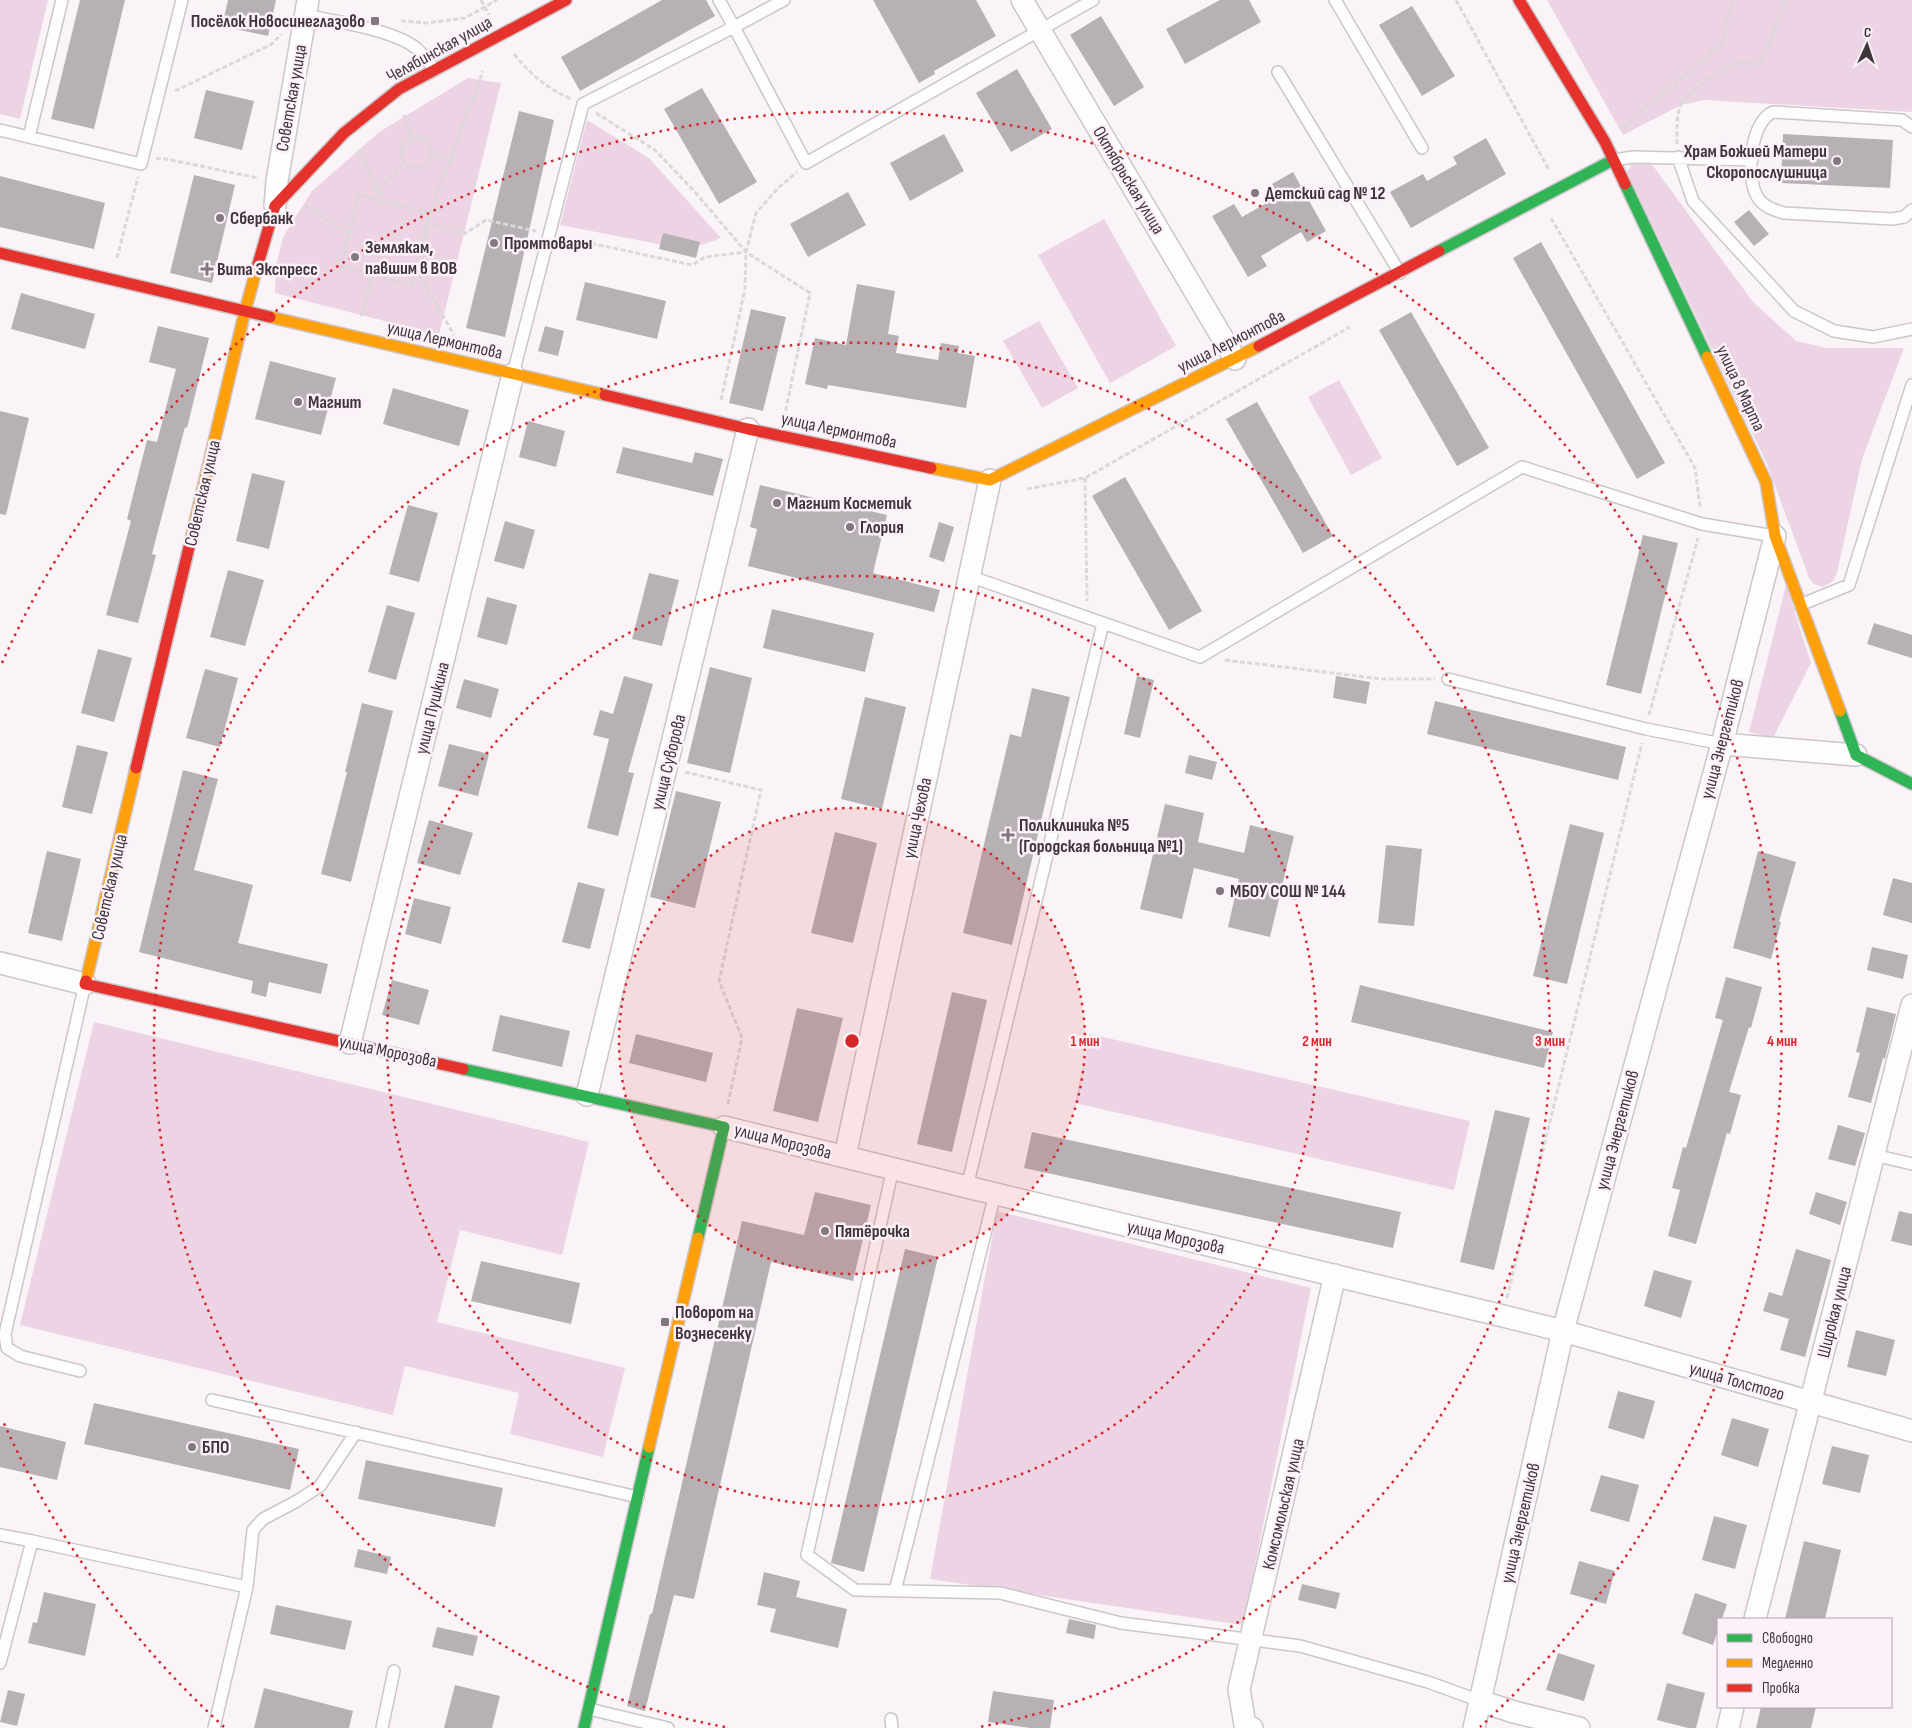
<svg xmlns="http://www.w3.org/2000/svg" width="1912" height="1728" font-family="'Sofia Sans Condensed',sans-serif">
<rect width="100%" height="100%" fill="#faf4f8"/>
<!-- green -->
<path fill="#ecd4e4" d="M0,0H48L20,119L0,114Z
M1547,0H1912V112L1704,100L1681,105L1623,135Z
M468,78L501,83L439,335L275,293L276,266L283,237L312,191L379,132Z
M587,120L649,158L721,238L702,245H663L560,225Z
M1643,162L1653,166L1753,302L1796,341L1827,348H1904L1862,459L1837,573L1833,581L1823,587L1814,584L1809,578L1767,464L1627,172L1632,164Z
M1104,219L1176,346L1110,383L1038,255Z
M1039,321L1078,388L1042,408L1003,341Z
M1339,380L1382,458L1351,475L1308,397Z
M1786,585L1811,663L1773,738L1749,732Z
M94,1022L589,1142L562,1255L460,1230L437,1322L625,1368L603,1457L510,1434L519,1393L405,1366L393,1415L20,1325Z
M1090,1034L1470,1121L1454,1190L1075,1103Z
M997,1211L1311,1288L1243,1625L930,1579Z"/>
<!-- building -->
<path fill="#b7b1b5" d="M80,0H125L94,129L51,119Z
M228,0H276L268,36L222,26Z
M662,0H706L715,16L580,91L561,57Z
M873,0H976L996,36L934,71L935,74L919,83Z
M1220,0H1249L1261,22L1185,64L1166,29Z
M1412,6L1455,76L1422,96L1379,25Z
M1101,16L1144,87L1114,106L1070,35Z
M1017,69L1052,129L1011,152L976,93Z
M702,88L757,182L719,204L664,109Z
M206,90L254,101L242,150L194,138Z
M519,111L554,120L505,337L466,328Z
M944,134L964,171L910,201L890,163Z
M1783,134L1893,140L1890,188L1781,183Z
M1486,138L1506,174L1411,228L1390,192L1423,174L1427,181L1457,164L1453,157Z
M1293,172L1326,231L1307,242L1301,232L1261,256L1267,266L1248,277L1212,216L1234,204L1242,217L1279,196L1272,184Z
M194,175L235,185L212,283L170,273Z
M0,176L105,203L94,249L0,227Z
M848,192L866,225L808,257L790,224Z
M1749,210L1769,234L1754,246L1734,222Z
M663,233L700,242L696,258L659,249Z
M1541,242L1665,463L1637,479L1513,258Z
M585,282L666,301L657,339L576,320Z
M857,284L895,291L888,334L899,336L896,353L938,360L941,343L959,346L958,353L975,356L966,408L828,385L827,389L805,384L815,338L846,345Z
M21,293L95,314L85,349L11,329Z
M751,309L786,317L763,411L729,403Z
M1411,312L1489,448L1457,466L1379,330Z
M158,326L209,338L187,428L185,427L152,554L156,555L138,623L106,615L131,521L127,519L147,440L157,442L176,369L149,362Z
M545,326L564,331L558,356L538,351Z
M270,361L336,378L321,435L255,419Z
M393,388L469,410L459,446L383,424Z
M1257,402L1333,536L1303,553L1226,419Z
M0,411L29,418L6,515L0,514Z
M528,421L565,431L556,467L519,457Z
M623,447L692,463L695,452L723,459L713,496L616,473Z
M252,473L285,481L269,549L236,541Z
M1125,477L1202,611L1169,630L1092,496Z
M760,485L887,515L873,573L940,590L934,612L748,566L757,529L750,527Z
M408,505L438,513L419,582L389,574Z
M505,521L535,530L524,569L494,561Z
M939,522L954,527L944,562L929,557Z
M1643,535L1678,543L1641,694L1606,685Z
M228,570L264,580L245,646L210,637Z
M649,573L679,580L662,646L632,639Z
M487,597L517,605L507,645L477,637Z
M387,605L415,613L396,680L368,672Z
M772,609L874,633L865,672L763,648Z
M1874,623L1912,635V658L1867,644Z
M98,649L132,658L114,722L81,713Z
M710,667L752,678L730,773L687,763Z
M205,669L238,678L220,747L186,738Z
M624,676L653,684L628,772L634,773L618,836L587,828L609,739L593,735L600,710L613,714Z
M1137,676L1154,680L1140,738L1124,734Z
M1336,676L1370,682L1366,704L1333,698Z
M464,679L499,689L491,718L456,708Z
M1032,688L1070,697L1012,945L963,933L1010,734L1021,737Z
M865,697L906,707L882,809L841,799Z
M1435,701L1626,747L1618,780L1427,734Z
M362,703L393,711L351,882L321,874L347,772H345Z
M449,744L489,754L478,796L438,786Z
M77,745L108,752L92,814L62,807Z
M1189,755L1217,762L1212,780L1185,773Z
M183,770L218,779L194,870L253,885L238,943L328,964L321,994L269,982L266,997L251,993L253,981L139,952Z
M676,791L721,802L695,908L650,897Z
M1165,804L1204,813L1198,842L1244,853L1250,825L1294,836L1270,937L1228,927L1239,879L1194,868L1182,919L1140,909Z
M429,820L473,833L460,875L417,863Z
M1570,824L1604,833L1567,984L1533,976Z
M835,832L877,843L853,943L811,933Z
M1386,845L1422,849L1414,926L1378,923Z
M47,851L81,859L62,941L28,933Z
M1758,851L1796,862L1779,922H1781L1771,959L1733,948Z
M1893,878L1912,883V923L1883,915Z
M578,882L605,889L590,949L562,942Z
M414,898L451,907L441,944L405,934Z
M1872,947L1908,955L1903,979L1867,970Z
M1726,977L1762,987L1751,1028L1749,1027L1729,1092L1741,1095L1730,1134L1727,1133L1696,1244L1668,1236L1680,1190L1672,1188L1683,1147L1686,1148L1723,1020L1715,1018Z
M392,980L429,990L419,1025L382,1015Z
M1360,985L1553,1032L1544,1068L1351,1022Z
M952,992L987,1000L952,1152L917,1144Z
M1867,1007L1896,1014L1885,1059L1883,1058L1871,1103L1848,1097L1860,1053L1856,1052Z
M797,1008L843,1018L818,1122L773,1111Z
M500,1015L570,1031L562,1067L492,1051Z
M636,1034L713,1053L706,1082L629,1063Z
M1495,1110L1530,1118L1494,1270L1460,1262Z
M1838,1125L1865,1133L1855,1166L1828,1159Z
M1032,1132L1401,1212L1393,1248L1024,1168Z
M815,1192L871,1205L853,1281L771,1262L694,1599L674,1595L645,1711L627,1706L650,1614H652L742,1221L804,1235Z
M1816,1192L1847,1202L1840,1225L1809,1214Z
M1899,1211L1912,1214V1246L1891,1241Z
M905,1249L938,1257L864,1572L831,1563Z
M1796,1249L1831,1260L1805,1357L1780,1350L1789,1319L1763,1311L1769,1292L1782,1296Z
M481,1261L580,1283L571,1324L471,1301Z
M1654,1270L1692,1281L1681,1318L1644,1306Z
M1856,1330L1895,1340L1886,1376L1847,1367Z
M1618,1391L1655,1401L1644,1439L1608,1428Z
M94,1403L299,1449L290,1490L84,1444Z
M1732,1418L1769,1429L1758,1467L1721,1455Z
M0,1426L66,1442L57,1480L0,1467Z
M1832,1446L1869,1455L1860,1493L1822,1484Z
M366,1460L503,1488L495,1527L358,1499Z
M1601,1475L1639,1485L1629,1522L1590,1511Z
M1714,1516L1747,1525L1735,1569L1702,1560Z
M1804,1541L1841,1550L1825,1619H1785Z
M358,1549L391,1557L387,1574L354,1567Z
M1579,1561L1615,1571L1606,1604L1570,1594Z
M764,1572L800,1581L796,1597L847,1609L838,1648L770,1632L776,1609L757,1605Z
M1302,1584L1340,1593L1336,1609L1298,1600Z
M44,1592L96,1604L85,1656L28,1643L33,1622L37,1623Z
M1695,1593L1727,1604L1722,1619H1718V1630L1713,1645L1682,1634Z
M276,1605L352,1621L345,1650L270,1634Z
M1069,1619L1096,1625L1094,1639L1066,1633Z
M437,1627L478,1636L473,1656L432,1647Z
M1558,1653L1595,1665L1584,1701L1546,1690Z
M1667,1683L1705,1693L1696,1728H1688L1657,1720Z
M455,1685L500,1696L492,1728H444Z
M264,1688L353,1711L349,1728H254Z
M8,1690L25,1694L17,1726L0,1722Z
M993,1691L1054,1700L1050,1728H1030L988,1722Z
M1761,1707H1816L1811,1728H1756Z"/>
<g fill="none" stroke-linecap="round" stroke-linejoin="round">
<!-- lane casing -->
<g stroke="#ccc6ca" stroke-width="14">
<path id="lane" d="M784,0L734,27L806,163L1093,0
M1335,0L1422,148
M305,15C333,21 396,30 417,49C424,55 429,63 435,70
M1278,72L1400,273
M1912,127L1902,120L1773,112C1750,122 1745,178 1758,198C1764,207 1774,210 1784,213L1892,219L1904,217L1912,210
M0,130L141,164L182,0
M29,137L62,0
M1678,157L1693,201L1794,311L1834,331L1873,337L1912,329
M1613,160L1634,157L1752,160
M513,374L583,104L734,27L719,0
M969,576L1200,657L1522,467L1702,524L1774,536
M1800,605L1849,585L1912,385
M1448,679L1646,729L1722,744
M1874,1155L1912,1164
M893,1168L807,1555L855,1590L1000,1593L1121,1623L1300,1646L1428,1682L1480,1701
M967,1187L1103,623
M80,1371L20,1356L7,1348L5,1334L85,984
M212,1400L638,1497
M0,1535L32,1541
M895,1591L995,1194
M0,1663L32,1541L247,1587
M589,1709L668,1728
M891,1719L892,1728
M214,1728L247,1587L253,1530L263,1519L297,1501L320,1486L356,1432
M382,1728L394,1671"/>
</g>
<!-- street casing -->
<g stroke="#ccc6ca" stroke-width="24">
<path id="street" d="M1022,0L1235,359
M275,206L277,181L308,0
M1722,744L1856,755
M0,963L85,984
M350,1043L513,374
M587,1095L748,429
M724,1127L967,1187L1503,1316L1563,1331L1912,1431
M845,1156L990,480
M1755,1619L1912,1005
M1480,1701L1514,1712L1579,1728
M1252,1728L1245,1725L1239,1689L1335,1275
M1474,1728L1563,1331L1722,744L1775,536
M1728,1728L1733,1707"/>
</g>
<!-- fast casing -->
<g stroke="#ccc6ca" stroke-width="14">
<path id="fast" d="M1625,184L1707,357
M1439,251L1613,160
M1840,711L1856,755L1912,784
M463,1069L724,1127L698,1238
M584,1728L649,1447"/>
</g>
<!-- slow casing -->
<g stroke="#ccc6ca" stroke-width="14">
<path id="slow" d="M270,317L605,395
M1707,357L1766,482L1775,536L1840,711
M931,468L990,480L1259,346
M191,539L245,311L258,264
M86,981L136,768
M649,1447L698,1238"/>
</g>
<!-- jam casing -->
<g stroke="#ccc6ca" stroke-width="14">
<path id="jam" d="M1519,0L1605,142L1625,184
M0,253L270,317
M258,264L275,206L344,133L399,89L566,0
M1259,346L1439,251
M605,395L748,429L931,468
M136,768L191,539
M86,981L85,984L463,1069"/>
</g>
<!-- path -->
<path stroke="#dbd8d9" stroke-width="3" stroke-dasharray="5 2.5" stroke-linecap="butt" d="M481,0L489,15
M1456,0L1549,170
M401,21L426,23L465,18L497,0
M514,54C530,74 547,88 571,99
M175,91L272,44L281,34
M596,113L655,150L695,192L746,252L810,293L785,414
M404,115L412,138
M1622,128L1721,45L1733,0
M401 153a15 15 0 1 1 30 0a15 15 0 1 1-30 0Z
M1677,144C1677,134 1676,114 1681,105C1688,91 1726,65 1741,63C1747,62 1755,64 1761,64L1786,0
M359,150L383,201
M432,154L449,159
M156,159L161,158L258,178
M378,190L405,163
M359,195L430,213L412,285L341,267Z
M306,206L349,234
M430,213L483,71
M1551,218L1695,468L1700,507
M427,222L464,234L486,220L536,231
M562,237L692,265L705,257L746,252
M117,258L138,177
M416,269L454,335
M361,316L373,275
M721,400L745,289L746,252L756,213L778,188L797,172
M1085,478L1087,601
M1027,489L1085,478L1350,327
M1225,660L1382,679H1435
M1649,715L1698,538
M685,772L761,790L719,981L742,1038L728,1104
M1507,1298L1642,743"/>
<!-- lane -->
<use href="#lane" stroke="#fefdfe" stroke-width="11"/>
<!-- street -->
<use href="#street" stroke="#fefdfe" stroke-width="21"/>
<!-- fast -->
<use href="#fast" stroke="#30b455" stroke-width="11"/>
<!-- slow -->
<use href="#slow" stroke="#ff9f0a" stroke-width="11"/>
<!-- jam -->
<use href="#jam" stroke="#e5322d" stroke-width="11"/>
</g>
<!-- distance rings -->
<circle cx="852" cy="1041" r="233" fill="#d62828" fill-opacity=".12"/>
<g fill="none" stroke="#d62828" stroke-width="2.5" stroke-dasharray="2.5 5">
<circle cx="852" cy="1041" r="233"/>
<circle cx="852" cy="1041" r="465"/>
<path d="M725 1727A698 698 0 1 1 979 1727"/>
<path d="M224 1727A930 930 0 0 1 2 1419M2 663A930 930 0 1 1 1480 1727"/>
</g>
<!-- markers -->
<g fill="#80787d" stroke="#fdf1f9" stroke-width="2">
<rect x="370" y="16" width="10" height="10" rx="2.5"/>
<circle cx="1837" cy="161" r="5"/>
<circle cx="1255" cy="193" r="5"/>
<circle cx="220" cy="218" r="5"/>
<circle cx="494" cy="243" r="5"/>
<circle cx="355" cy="257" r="5"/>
<path d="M204.5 261.5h5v5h5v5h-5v5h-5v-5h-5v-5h5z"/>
<circle cx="298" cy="402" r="5"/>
<circle cx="777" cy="503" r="5"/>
<circle cx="850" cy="527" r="5"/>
<path d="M1005.5 827.5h5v5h5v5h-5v5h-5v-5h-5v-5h5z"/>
<circle cx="1220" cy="891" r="5"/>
<circle cx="825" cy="1231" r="5"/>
<rect x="660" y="1317" width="10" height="10" rx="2.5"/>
<circle cx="192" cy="1447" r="5"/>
</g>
<g text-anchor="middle" stroke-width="5" stroke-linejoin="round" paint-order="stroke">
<!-- poi labels -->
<g font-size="18" font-weight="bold" fill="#3e363b" stroke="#fdf1f9" text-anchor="start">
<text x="365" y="27" text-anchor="end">Посёлок Новосинеглазово</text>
<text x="1827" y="157" text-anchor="end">Храм Божией Матери<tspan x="1827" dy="21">Скоропослушница</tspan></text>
<text x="1265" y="199">Детский сад № 12</text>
<text x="230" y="224">Сбербанк</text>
<text x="504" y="249">Промтовары</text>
<text x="365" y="253">Землякам,<tspan x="365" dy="21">павшим в ВОВ</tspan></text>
<text x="217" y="275">Вита Экспресс</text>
<text x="308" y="408">Магнит</text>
<text x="787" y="509">Магнит Косметик</text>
<text x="860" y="533">Глория</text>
<text x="1019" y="831">Поликлиника №5<tspan x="1019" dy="21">(Городская больница №1)</tspan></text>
<text x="1230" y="897">МБОУ СОШ № 144</text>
<text x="835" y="1237">Пятёрочка</text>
<text x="675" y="1318">Поворот на<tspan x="675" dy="21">Вознесенку</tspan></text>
<text x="202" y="1453">БПО</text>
</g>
<!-- street labels -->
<g font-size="18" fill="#3e363b" stroke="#fdf1f9">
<text transform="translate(439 49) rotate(-29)" y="6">Челябинская улица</text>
<text transform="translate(291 98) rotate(-80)" y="6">Советская улица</text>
<text transform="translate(1129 180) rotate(59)" y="6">Октябрьская улица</text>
<text transform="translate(445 340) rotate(13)" y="6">улица Лермонтова</text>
<text transform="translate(1231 341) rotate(-27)" y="6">улица Лермонтова</text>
<text transform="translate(1741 388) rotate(65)" y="6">улица 8 Марта</text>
<text transform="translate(839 430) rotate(12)" y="6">улица Лермонтова</text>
<text transform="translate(202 493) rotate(-77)" y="6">Советская улица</text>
<text transform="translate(432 708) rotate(-76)" y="6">улица Пушкина</text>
<text transform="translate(1722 739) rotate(-75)" y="6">улица Энергетиков</text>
<text transform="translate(668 762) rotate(-76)" y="6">улица Суворова</text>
<text transform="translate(917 818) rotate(-78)" y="6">улица Чехова</text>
<text transform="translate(109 887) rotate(-77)" y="6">Советская улица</text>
<text transform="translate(388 1051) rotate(12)" y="6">улица Морозова</text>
<text transform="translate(1617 1130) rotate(-75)" y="6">улица Энергетиков</text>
<text transform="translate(783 1141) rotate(14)" y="6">улица Морозова</text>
<text transform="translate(1176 1237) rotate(13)" y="6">улица Морозова</text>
<text transform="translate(1834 1312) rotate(-76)" y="6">Широкая улица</text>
<text transform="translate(1737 1381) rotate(16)" y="6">улица Толстого</text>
<text transform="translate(1283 1504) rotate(-77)" y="6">Комсомольская улица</text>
<text transform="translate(1520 1523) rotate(-77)" y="6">улица Энергетиков</text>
</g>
</g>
<circle cx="852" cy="1041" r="8" fill="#d62828" stroke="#fdf1f9" stroke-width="2.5"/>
<g font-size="15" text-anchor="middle" font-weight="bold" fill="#d62828" stroke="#fdf1f9" stroke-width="5" stroke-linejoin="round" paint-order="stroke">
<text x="1085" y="1046">1 мин</text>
<text x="1317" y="1046">2 мин</text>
<text x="1550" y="1046">3 мин</text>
<text x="1782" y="1046">4 мин</text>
</g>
<!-- legend -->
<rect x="1717" y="1618" width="175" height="90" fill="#fdf1f9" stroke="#b1a6ad"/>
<rect x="1727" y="1634" width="25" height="8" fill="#30b455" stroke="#b1a6ad"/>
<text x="1762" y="1643" font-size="15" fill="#3e363b">Свободно</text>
<rect x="1727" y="1659" width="25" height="8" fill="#ff9f0a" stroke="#b1a6ad"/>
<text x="1762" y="1668" font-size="15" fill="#3e363b">Медленно</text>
<rect x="1727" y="1684" width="25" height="8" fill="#e5322d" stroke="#b1a6ad"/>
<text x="1762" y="1693" font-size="15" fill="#3e363b">Пробка</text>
<!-- north arrow -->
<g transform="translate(1867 45) rotate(3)" stroke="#fdf1f9" stroke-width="4" paint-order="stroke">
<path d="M0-4L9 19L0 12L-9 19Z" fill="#3e363b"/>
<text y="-8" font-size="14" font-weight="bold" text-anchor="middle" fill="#3e363b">С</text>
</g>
</svg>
